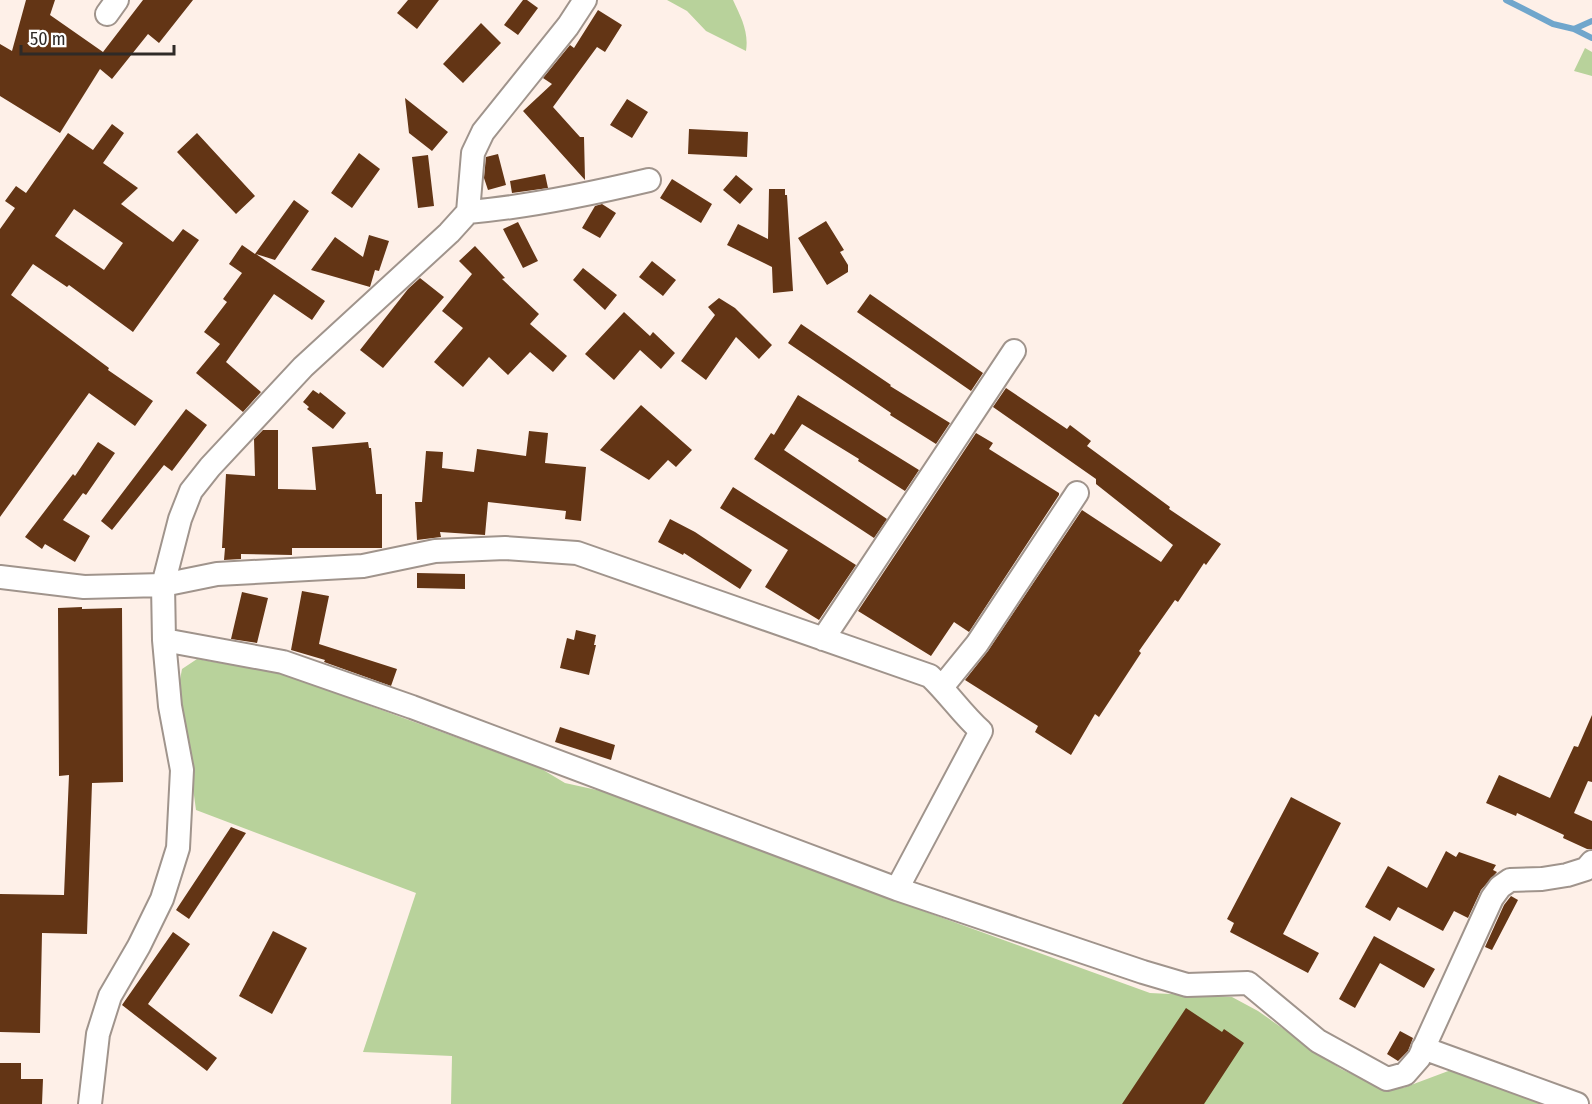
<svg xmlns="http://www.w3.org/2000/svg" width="1592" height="1104" font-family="'Fira Sans Condensed',sans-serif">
<rect width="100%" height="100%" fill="#fef0e8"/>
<!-- green -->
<path fill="#b8d29b" d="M667,0H733C741,17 749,32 746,51L706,31L687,11Z
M1585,48L1592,52V76L1574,71Z
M197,659L283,674L540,768L565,783L606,792L882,896L1150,993L1232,997L1258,1011L1341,1069L1378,1086L1403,1088L1451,1070L1549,1104H451L452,1056L363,1052L416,893L196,810L179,685L182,669Z"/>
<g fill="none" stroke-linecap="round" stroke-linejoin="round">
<!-- stream -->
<path stroke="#70a6cc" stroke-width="6" d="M1506,0L1553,24L1574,29L1592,38
M1574,29L1592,21"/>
</g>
<!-- building -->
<path fill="#633515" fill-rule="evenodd" d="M26,0H55L50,15L103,52L143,0H193L159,43L148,34L112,79L100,69L60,133L0,96V44L12,51Z
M408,0H439L417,29L397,13Z
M523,0H527L538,8L518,35L504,25Z
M598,10L622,25L605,52L597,47L553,107L580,137H584L585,180L523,111L552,84L543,78L570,45L574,48Z
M481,23L501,43L463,83L443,64Z
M405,98L448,132L432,151L409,133Z
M627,99L648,112L632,138L610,125Z
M112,124L124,133L103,163L138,188L121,204L173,242L183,229L199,240L133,332L69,285L67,287L33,264L11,295L109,368L108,370L153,401L135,426L89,393L0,517V229L15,208L5,201L16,186L26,193L68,133L93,150ZM74,209L123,243L104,270L55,236Z
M689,129L748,132L747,157L688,154Z
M197,133L255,196L236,214L177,152Z
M359,153L380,169L352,208L331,193Z
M498,154L506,185L488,190L484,178L486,157Z
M428,155L434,206L418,208L412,157Z
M545,174L548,188L512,193L510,181Z
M736,175L753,189L740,204L723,190Z
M672,179L712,204L701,223L660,198Z
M769,189H785V195H787L793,291L773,293L772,267L727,245L738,224L768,239Z
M294,200L309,211L275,260L256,254L325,301L312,320L274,294L226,362L261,392L243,412L196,373L220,344L204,332L227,302L223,299L242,273L229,264L242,245L255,254Z
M602,204L616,213L600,238L582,228L595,206Z
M826,221L844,250L840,252L848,265V272L827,285L798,238Z
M518,222L538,261L523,268L503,229Z
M369,235L389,241L379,271L375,270L370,287L311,270L335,237L363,257Z
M475,246L505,278L502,279L539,314L530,324L567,356L553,372L530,352L508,375L489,357L463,387L434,362L463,328L442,311L472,274L459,261Z
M652,261L676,280L663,296L639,277Z
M583,268L617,295L605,310L573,280Z
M420,278L444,297L383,368L360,350L408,289Z
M870,294L983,373L971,391L857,312Z
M719,298L735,308L772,345L759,359L736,337L706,380L681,361L715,315L708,307Z
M624,312L650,336L653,332L675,353L661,369L640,350L614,380L585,354Z
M801,324L891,385L890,386L950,423L936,444L890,415L891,413L788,343Z
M1006,388L1067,429L1070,425L1091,441L1087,446L1170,507L1169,509L1221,544L1206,565L1204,563L1178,602L1175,600L1139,651L1141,653L1099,717L1095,714L1071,755L1035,732L1038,726L965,680L988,651L1082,510L1161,562L1173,545L1096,484V479L993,407Z
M313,390L319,394L320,392L346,413L333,429L307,409L309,407L303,402Z
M798,395L919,470L905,491L858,461L859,459L802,424L784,450L887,519L874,538L754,459L771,433L774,435Z
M641,405L692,450L676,467L668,460L649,480L600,450Z
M186,409L207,425L172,471L164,465L112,530L101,521Z
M263,430H278V489L316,490L312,447L368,442L369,448H371L376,494H382V548H292V555L241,554V559L224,560L225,548H222L226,474L255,476L254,439Z
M529,431L548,433L545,463L586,467L581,521L565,519L566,511L488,502L485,535L440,532L441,537L417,540L415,502H422L426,451L443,452L442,468L474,472L477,449L526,456Z
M976,433L993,443L989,449L1059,493V495L969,632L954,622L931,656L858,611Z
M98,442L115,453L86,495L83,493L63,520L90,536L75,562L45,544L42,549L25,537L73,474L75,476Z
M733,487L856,565L819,620L765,587L788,550L720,508Z
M670,519L695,532L752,570L740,589L684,553L683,555L658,542Z
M417,573L465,574V589L417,588Z
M302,591L329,596L319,644L397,669L391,686L324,662L325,660L291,650Z
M242,592L268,598L257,643L231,639Z
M82,607V609L122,608L123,782L92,783L87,934L42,933L40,1033L0,1032V894L64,895L69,775L59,776L58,608Z
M576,630L596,635L594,645H596L589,675L560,668L567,638L574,640Z
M1592,715V782L1588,781L1574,813L1592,821V849H1587L1563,838L1564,835L1517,813L1516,816L1486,803L1499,775L1550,798L1574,746L1578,747Z
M560,727L615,745L611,760L555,742Z
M1291,797L1341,823L1283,934L1319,953L1308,973L1230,932L1234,923L1227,919Z
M231,827L246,833L189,919L176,910Z
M1446,851L1456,857L1459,852L1496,865L1493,870L1497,872L1481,890L1468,918L1454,911L1443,931L1398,907L1390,921L1365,907L1388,866L1427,888Z
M1511,896L1518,900L1492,950L1485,947L1504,905Z
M273,931L307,948L272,1014L239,996Z
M173,932L190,944L148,1004L217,1058L207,1071L122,1005Z
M1374,936L1435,969L1424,988L1380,963L1355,1008L1339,999Z
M1186,1008L1222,1032L1224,1029L1244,1043L1204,1104H1122Z
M1400,1031L1413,1038L1408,1051L1398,1061L1387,1054Z
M0,1063H21V1079H43L42,1104H0Z"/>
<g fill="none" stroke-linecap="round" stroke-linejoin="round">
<!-- minor casing -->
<g stroke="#a0948c" stroke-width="26">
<path id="minor" d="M107,14L117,0
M468,212C529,207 590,194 649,180
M0,577L84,587L163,585L217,574L363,566L435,551L505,548L577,553L930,676C949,694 962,714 981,731L897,889
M823,639L1014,351
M164,640L283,662L412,707L897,889L1143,972L1187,985L1248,983L1318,1041L1387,1079L1405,1074L1419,1058L1492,898L1500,887L1510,880L1542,879L1567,875L1586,869L1592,862
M942,687L977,644L1077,493
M1423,1048L1577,1104
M90,1104L98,1034L110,996L139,946L162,899L178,848L182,770L170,706L164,640L163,585L180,519L191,491L210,467L303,367L449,233L468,212L473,153L483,132L568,26L585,0"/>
</g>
<!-- minor -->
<use href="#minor" stroke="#fff" stroke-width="22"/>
</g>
<!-- scale -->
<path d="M21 45v9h153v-9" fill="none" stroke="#2f2a27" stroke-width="3"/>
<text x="30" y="45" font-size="18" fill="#2f2a27" stroke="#ffffff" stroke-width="4.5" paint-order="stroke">50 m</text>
</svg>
